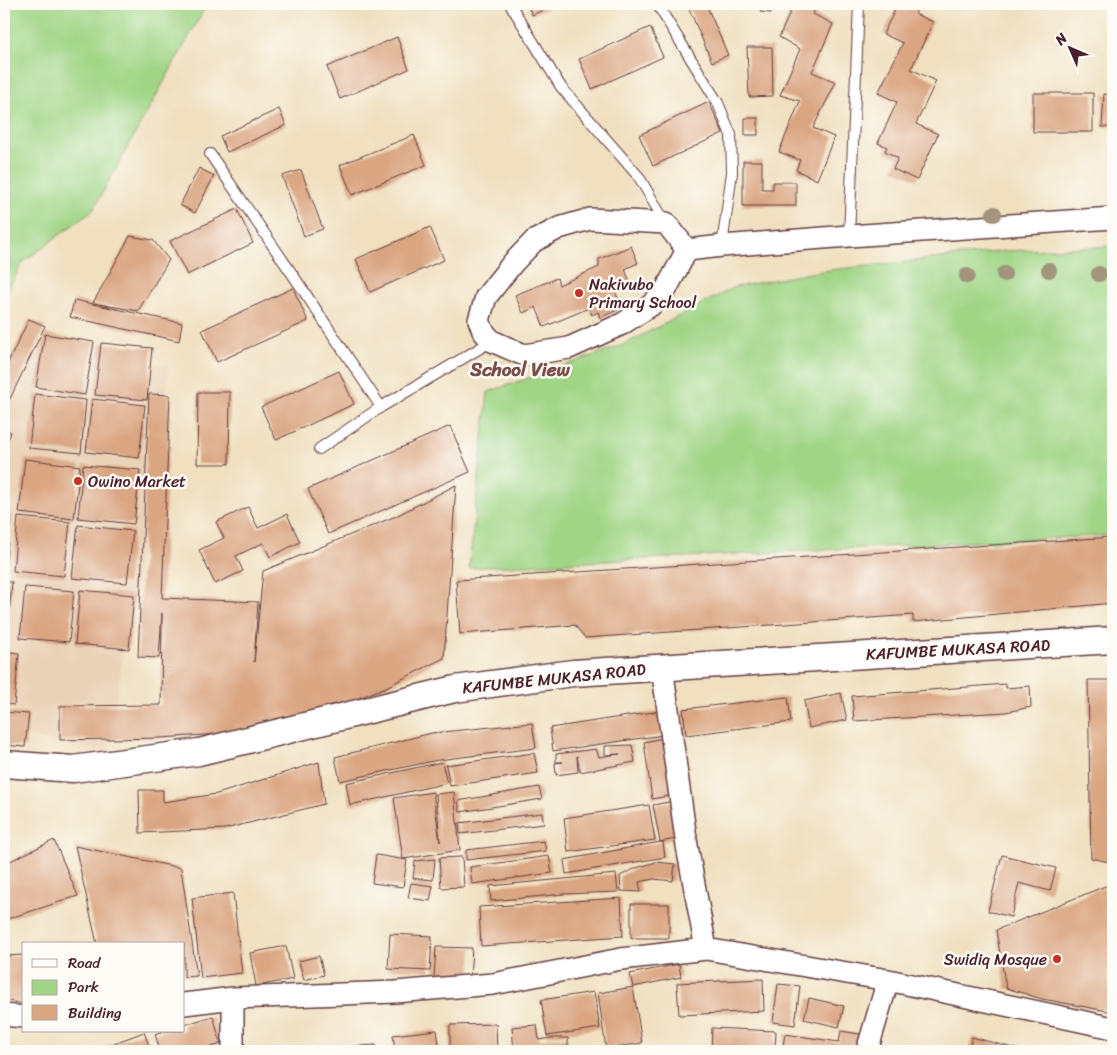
<svg xmlns="http://www.w3.org/2000/svg" width="1117" height="1055" font-family="Sriracha,sans-serif">
<rect width="100%" height="100%" fill="#fdfcf7"/>
<filter id="ink" filterUnits="userSpaceOnUse"><feTurbulence type="fractalNoise" baseFrequency=".02" numOctaves="2"/><feDisplacementMap in="SourceGraphic" scale="10" xChannelSelector="R" yChannelSelector="G"/><feConvolveMatrix kernelMatrix="1 2 1 2 8 2 1 2 1" color-interpolation-filters="sRGB"/></filter>
<filter id="wash" filterUnits="userSpaceOnUse"><feTurbulence type="fractalNoise" baseFrequency=".0096" numOctaves="4" result="noise"/><feDisplacementMap in="SourceGraphic" scale="20" xChannelSelector="R" yChannelSelector="G"/><feGaussianBlur stdDeviation="1.12" result="paint"/><feColorMatrix in="noise" values="0 0 0 0 0 0 0 0 0 0 0 0 0 0 0 0 0 1.4 0 .05"/><feComposite in="paint" operator="in"/></filter>
<g filter="url(#wash)">
<rect width="100%" height="100%" fill="#f0e0c0"/>
<!-- built -->
<path fill="#ead3b8" d="M20,336L169,367L108,752L4,732V367Z"/>
<!-- green -->
<path fill="#a0d586" stroke="#757a58" d="M4,4H207L93,210L23,262L4,297Z
M1113,246V535L469,568L488,392L621,346L735,287L821,271L1005,251Z"/>
<g id="blocks">
<!-- building -->
<path fill="#daa581" d="M527,4H556L532,15Z
M687,4H706L728,55L712,62Z
M761,4H772L771,13L760,12Z
M794,4H818L813,14L833,24L812,72L836,82L813,128L834,137L817,180L796,170L800,160L779,152L800,101L780,95L800,49L779,37Z
M898,4H920L915,14L933,22L911,69L936,81L916,124L938,134L917,180L893,169L898,158L885,151L887,147L878,143L897,102L878,93L903,43L883,34Z
M650,27L663,57L592,89L579,59Z
M397,37L409,69L340,99L327,67Z
M747,47H772L773,96L749,97Z
M1033,93H1093V132H1033Z
M1104,94L1113,95V127H1102Z
M709,102L723,133L653,166L639,135Z
M279,109L286,125L227,152L220,136Z
M745,118H758V135H745Z
M414,135L426,165L352,195L340,165Z
M743,161H762V189H773V182H796V206H743Z
M199,168L214,176L195,213L180,205Z
M301,170L323,229L304,236L282,176Z
M237,209L253,243L187,275L170,241Z
M430,227L444,260L370,292L356,259Z
M130,236L153,240L169,260L138,311L93,303Z
M631,246L638,263L625,269L631,285L615,291L622,308L600,318L598,312L592,315L589,308L544,327L536,307L523,313L515,295L557,278L559,285L599,267V259Z
M293,288L308,321L217,362L202,330Z
M74,300L182,323L179,341L70,317Z
M29,319L45,326L4,411V371Z
M45,334L94,342L85,395L36,387Z
M101,343L152,348L147,400L95,395Z
M339,371L354,404L276,440L261,407Z
M198,392H230L229,464H197Z
M35,394L86,400L81,453L29,448Z
M149,394L170,395L162,598L258,602L254,662L263,571L396,516L456,485L444,658L386,687L319,714L247,732L161,738L60,740V706L161,705L162,613L159,658L138,657Z
M92,399L145,405L139,458L86,452Z
M450,426L470,472L328,534L308,489Z
M4,429L11,432L4,450Z
M25,459L80,466L74,519L19,513Z
M83,465L140,470L134,524L78,518Z
M248,507L258,528L287,514L300,542L270,557L263,543L236,556L243,571L215,584L199,550L224,538L216,522Z
M4,515H11L5,569H4Z
M18,517L70,522L64,576L13,571Z
M78,525L133,531L127,583L72,578Z
M1113,537V603L913,622V615L585,638L575,625L460,634L456,580Z
M4,582H12L7,637H4Z
M25,587L74,591L69,642L20,638Z
M80,590L134,595L129,649L75,644Z
M4,651L19,653L14,705L4,704Z
M1088,680H1113V863L1091,858Z
M1006,684V688L1030,686L1031,707L1006,712L854,721L852,696Z
M841,693L847,720L809,728L804,701Z
M788,697L791,722L686,735L683,709Z
M660,711L663,735L553,751L550,728Z
M4,712L29,714L25,747L4,745Z
M532,723L536,748L438,760L340,781L335,757L432,733Z
M663,738L673,795L652,799L644,742Z
M632,745L635,762L580,772L577,756L578,772L556,775L555,763L563,762H556V754L596,749L599,757L620,754L605,755V746Z
M534,753L538,773L450,786L446,765Z
M319,762L324,804L225,829L140,833L139,790H163V802L217,794Z
M442,762L447,783L350,805L346,783Z
M539,787L542,799L460,812L458,801Z
M433,792L440,842L436,794L454,792L460,850L403,859L394,798Z
M674,801L681,838L660,842L653,805Z
M649,805L655,840L568,852L564,818Z
M542,813L544,824L460,834L459,823Z
M54,840L78,896L4,920V864Z
M544,841L546,851L466,860V850Z
M660,842H663L665,857L566,874L564,860Z
M75,846L181,868L197,976L184,977V944H97Z
M376,855L407,860L403,887L372,883Z
M1002,855L1056,868L1050,891L1019,883L1011,917L988,911Z
M549,856L552,873L472,884L470,867Z
M462,857L464,887L441,888L439,858Z
M435,859L433,880L413,878L415,861Z
M656,862L675,864L673,881L654,879L639,882L641,892L621,891L620,876L636,868Z
M616,874L618,892L564,894L491,901L490,886Z
M411,883L433,886L430,901L408,898Z
M1113,883V1012L1042,999L1006,988L996,930Z
M233,893L242,973L201,978L192,898Z
M621,898L623,936L481,946L479,907Z
M631,904H669V938H631Z
M390,934L432,936L430,971L388,969Z
M286,946L293,979L256,986L250,953Z
M436,947L472,948L470,979L434,978Z
M24,955V1004L4,1000V956Z
M319,956L324,975L304,980L299,961Z
M679,964L681,977L633,987L630,974Z
M763,979L764,1011L679,1015L677,983Z
M778,984L800,986L795,1025L773,1022Z
M633,987L642,1043L606,1049L598,993Z
M594,992L600,1028L547,1036L541,1000Z
M809,998L844,1006L839,1027L804,1019Z
M213,1016L221,1044L198,1051H160L155,1034L163,1031H184V1025Z
M496,1024L497,1051H450V1025Z
M537,1025L539,1040L550,1038H568V1051H514L512,1027Z
M712,1028L776,1031L775,1051H711Z
M437,1030L440,1051H395L393,1035Z
M841,1031L860,1034L857,1051H782L785,1034L839,1042Z
M144,1032L151,1051H93Z
M972,1037L1024,1051H968Z
M376,1045V1051H292V1050Z"/>
</g>
</g>
<g filter="url(#ink)">
<use href="#blocks" fill-opacity="0" stroke="#633c41" stroke-width="1"/>
<g fill="none" stroke-linecap="round" stroke-linejoin="round">
<!-- service casing -->
<g stroke="#633c41" stroke-width="12">
<path id="service" d="M510,4L561,87L639,177L665,222
M657,4L718,103L731,135L732,172L722,246
M210,154L297,281L381,407
M849,236L859,4
M319,449L381,407L492,341"/>
</g>
<!-- minor casing -->
<g stroke="#633c41" stroke-width="24">
<path id="minor" d="M590,219L666,223L687,250L664,293L650,306L622,324L569,348L524,355L492,341L483,331L479,320L486,297L512,264L534,241L559,228Z
M687,250L722,246L849,236L1113,218
M662,667L687,846L706,949
M184,1004L233,998L395,992L493,984L621,959L706,949L888,980L1113,1028
M4,1015L24,1017
M233,1051V998
M867,1051L888,980"/>
</g>
<!-- tertiary casing -->
<g stroke="#633c41" stroke-width="29">
<path id="tertiary" d="M4,764L73,769L199,752L455,689L573,673L1113,640"/>
</g>
<!-- service -->
<use href="#service" stroke="#fff" stroke-width="10"/>
<!-- minor -->
<use href="#minor" stroke="#fff" stroke-width="21"/>
<!-- tertiary -->
<use href="#tertiary" stroke="#fff" stroke-width="26"/>
</g>
<!-- trees -->
<g fill="#a3947d">
<circle cx="994" cy="214" r="8"/>
<circle cx="1049" cy="270" r="8"/>
<circle cx="1004" cy="274" r="8"/>
<circle cx="1099" cy="274" r="8"/>
<circle cx="967" cy="276" r="8"/>
</g>
</g>
<!-- markers -->
<g fill="#c8321e" stroke="#fdfcf7" stroke-width="2">
<circle cx="579" cy="293" r="5"/>
<circle cx="78" cy="481" r="5"/>
<circle cx="1057" cy="959" r="5"/>
</g>
<g text-anchor="middle" stroke-width="5" stroke-linejoin="round" paint-order="stroke">
<!-- poi labels -->
<g font-size="16" fill="#4a1f2b" stroke="#fdfcf7" text-anchor="start">
<text x="589" y="290">Nakivubo<tspan x="589" dy="18">Primary School</tspan></text>
<text x="88" y="487">Owino Market</text>
<text x="1047" y="965" text-anchor="end">Swidiq Mosque</text>
</g>
<!-- street labels -->
<g font-size="16" fill="#4a1f2b" stroke="#fdfcf7">
<text transform="translate(958 649) rotate(-3)" y="6">KAFUMBE MUKASA ROAD</text>
<text transform="translate(554 678) rotate(-6)" y="6">KAFUMBE MUKASA ROAD</text>
</g>
<!-- quarter labels -->
<g font-size="19" font-weight="bold" fill="#7c4e49" stroke="#fdfcf7">
<text x="520" y="376">School View</text>
</g>
</g>
<!-- margin -->
<rect width="1117" height="1055" fill="none" stroke="#fdfcf7" stroke-width="20"/>
<!-- legend -->
<rect x="22" y="942" width="162" height="90" fill="#fdfcf7" stroke="#b5a4a5"/>
<rect x="32" y="959" width="25" height="8" fill="#ffffff" stroke="#b5a4a5"/>
<text x="68" y="968" font-size="15" fill="#4a1f2b">Road</text>
<rect x="32" y="980" width="25" height="15" fill="#a0d586" stroke="#b5a4a5"/>
<text x="68" y="992" font-size="15" fill="#4a1f2b">Park</text>
<rect x="32" y="1005" width="25" height="15" fill="#daa581" stroke="#b5a4a5"/>
<text x="68" y="1018" font-size="15" fill="#4a1f2b">Building</text>
<!-- north arrow -->
<g transform="translate(1070 48) rotate(315)" stroke="#fdfcf7" stroke-width="4" paint-order="stroke">
<path d="M0-4L9 19L0 12L-9 19Z" fill="#4a1f2b"/>
<text y="-8" font-size="14" font-weight="bold" text-anchor="middle" fill="#4a1f2b">N</text>
</g>
</svg>
